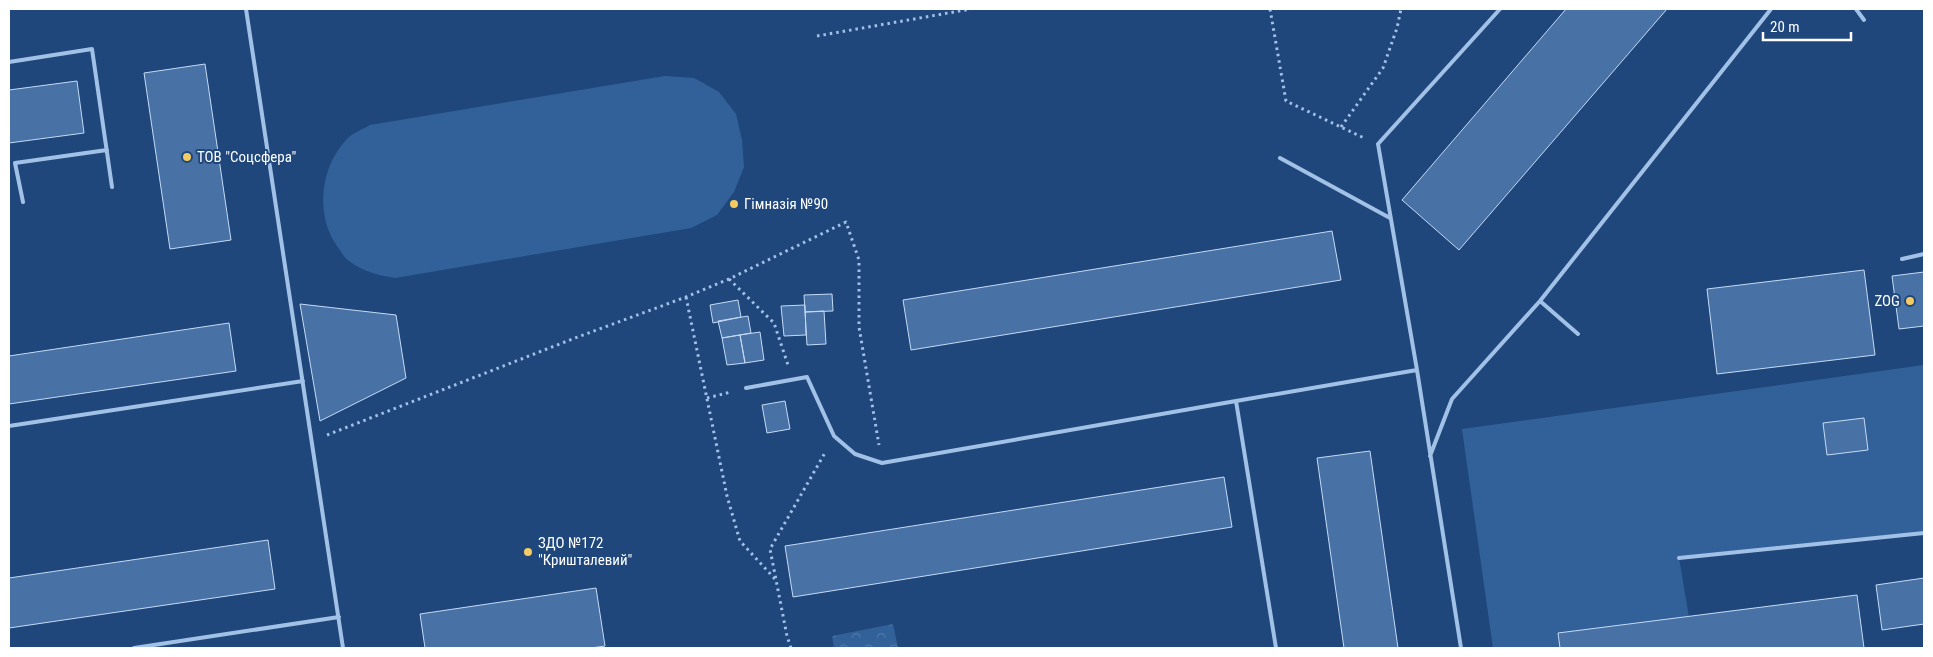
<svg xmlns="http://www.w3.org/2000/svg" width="1933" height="657" font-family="'Roboto Condensed',sans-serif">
<defs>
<pattern id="park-crowns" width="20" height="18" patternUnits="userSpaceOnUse" patternTransform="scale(1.25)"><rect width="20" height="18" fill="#32619a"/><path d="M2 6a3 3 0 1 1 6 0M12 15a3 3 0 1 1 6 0" fill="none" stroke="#5179a9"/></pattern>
</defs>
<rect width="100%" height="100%" fill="#1f477c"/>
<!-- grass -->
<path fill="#32619a" d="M665,76L694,78L719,92L736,114L742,140L744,167L734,192L717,215L691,228L395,278C378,275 364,272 349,261C344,258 341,251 337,246C315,215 320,167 347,139C352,133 362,130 370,125Z
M1924,365V533L1679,558L1689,617L1558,634L1560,648H1493L1462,429Z"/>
<!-- park -->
<path fill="url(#park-crowns)" d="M893,624L898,648H834L832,636Z"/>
<!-- building -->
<path fill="#4871a5" stroke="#c5dbf5" d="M1566,9H1667L1459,250L1402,200Z
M205,64L231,240L170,249L144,73Z
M77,81L84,133L9,143V90Z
M1332,231L1341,280L911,350L903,300Z
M1864,270L1875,355L1717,374L1707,289Z
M1924,272V326L1899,329L1892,276Z
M832,294L833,311L805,312L804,295Z
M738,300L741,317L713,323L710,305Z
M300,304L396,315L406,378L320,421Z
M805,305L806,335L784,336L781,306Z
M824,311L826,344L807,345L805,312Z
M748,316L751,333L722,338L718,321Z
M229,323L236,371L9,404V356Z
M760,332L764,360L745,363L740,335Z
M740,335L745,363L727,365L722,338Z
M785,401L790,429L767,433L762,405Z
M1864,418L1868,450L1827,455L1823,423Z
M1370,451L1398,648H1344L1317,458Z
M1224,477L1232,527L793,597L785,546Z
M268,540L275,589L9,628V578Z
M1924,578V624L1882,630L1876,585Z
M596,588L605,646L591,648H425L420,614Z
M1857,595L1864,648H1560L1558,633Z"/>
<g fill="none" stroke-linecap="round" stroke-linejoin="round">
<!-- path -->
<path stroke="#a2c1e7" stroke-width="3" stroke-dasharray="2.5 4" stroke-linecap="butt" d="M1270,9L1286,101L1364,138
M817,36L971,9
M1341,127L1383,68L1397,28L1401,9
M729,279L774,323L788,365
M686,297L727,496L740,541L775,579
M707,398L731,392
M327,435L575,338L686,297L729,279L846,222L859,260V327L879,445
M791,648L787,636L770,549L826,451"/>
<!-- service -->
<path stroke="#a2c1e7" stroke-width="4" d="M246,9L343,648
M1856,9L1864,20
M9,62L92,49L112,187
M1280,158L1390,218
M23,202L15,163L107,150
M1902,259L1924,254
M1540,301L1578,334
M1417,370L1461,648
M746,388L807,377L834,436L855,454L882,463L1236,401L1276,648
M1236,401L1417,370L1378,144L1500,9
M9,426L303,381
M1430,456L1452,399L1540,301L1771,9
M1679,558L1924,533
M134,648L339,617"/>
</g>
<!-- markers -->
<g fill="#f4cb62" stroke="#1f477c" stroke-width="2">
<circle cx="187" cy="157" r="5"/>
<circle cx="734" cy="204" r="5"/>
<circle cx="1910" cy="301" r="5"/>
<circle cx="528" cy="552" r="5"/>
</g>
<g text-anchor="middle" stroke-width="4" stroke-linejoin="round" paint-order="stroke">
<!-- poi labels -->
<g font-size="15" fill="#fff" stroke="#1f477c" text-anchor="start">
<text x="197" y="162">ТОВ "Соцсфера"</text>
<text x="744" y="209">Гімназія №90</text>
<text x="1900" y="306" text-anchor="end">ZOG</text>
<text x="538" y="548">ЗДО №172<tspan x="538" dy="17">"Кришталевий"</tspan></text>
</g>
</g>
<!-- border -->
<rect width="1933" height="657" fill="none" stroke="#ffffff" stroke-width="20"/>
<!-- scale -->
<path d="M1763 32v8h88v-8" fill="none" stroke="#ffffff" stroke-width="2.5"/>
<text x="1770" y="32" font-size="15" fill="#ffffff" stroke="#1f477c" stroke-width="4" paint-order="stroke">20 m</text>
</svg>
